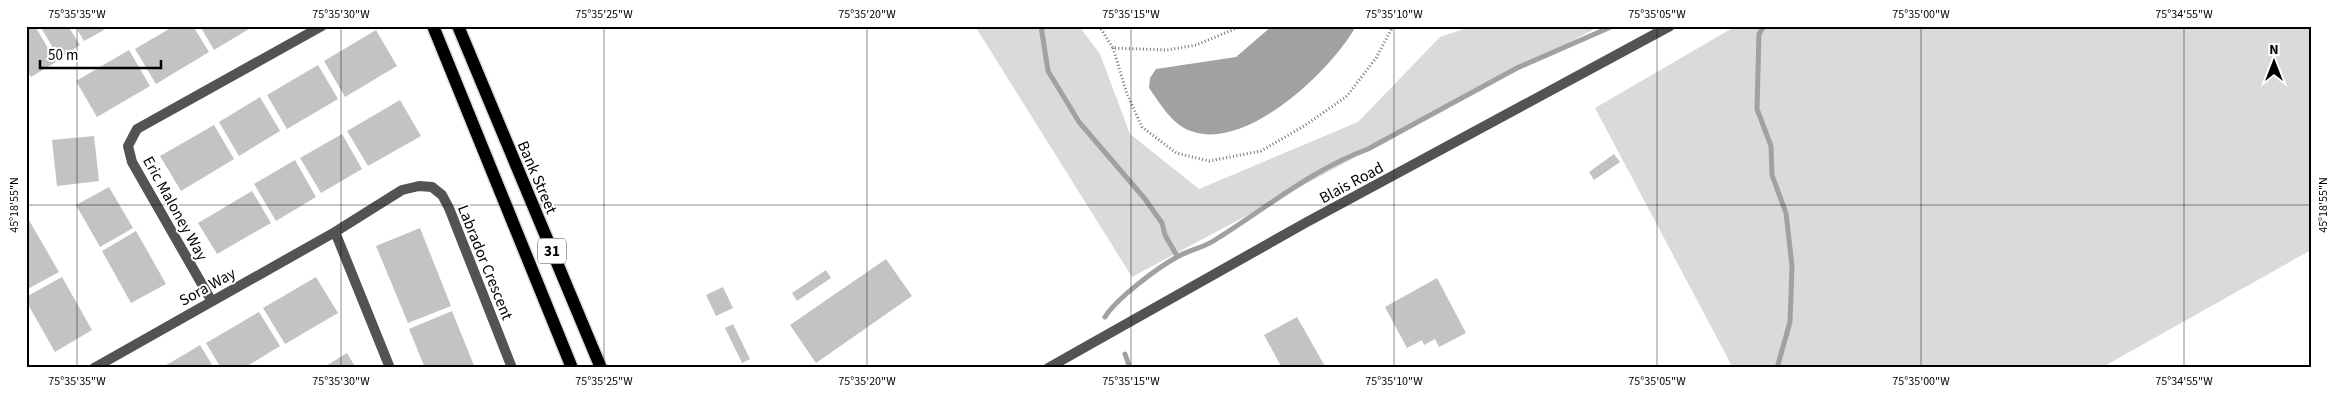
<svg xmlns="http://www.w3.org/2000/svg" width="2337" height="394" font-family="'Source Sans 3',sans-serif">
<rect width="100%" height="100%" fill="#fff"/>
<!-- green -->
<path fill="#dadada" d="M975,26H1079L1100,54L1130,134L1199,189L1358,122L1440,37L1473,26H1600L1132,277Z
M1736,26H2311V250L2101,368H1733L1595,108Z"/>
<!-- water -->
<path fill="#a1a1a1" d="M1272,26H1356C1332,70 1246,152 1191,131C1172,125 1160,103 1149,88L1150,78L1156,69L1236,57Z"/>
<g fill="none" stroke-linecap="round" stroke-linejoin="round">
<!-- stream -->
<path stroke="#a1a1a1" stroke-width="5" d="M1041,26L1048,71L1079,122L1145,199L1162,223L1165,235L1177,256
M1764,26L1759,34L1757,109L1771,146L1772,175L1786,213L1792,266L1790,322L1777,368
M1105,317C1116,299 1157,268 1177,257C1189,250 1203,248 1215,240C1265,209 1311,170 1368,149L1517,68L1613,26
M1125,354L1130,368"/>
</g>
<!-- building -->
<path fill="#c3c3c3" d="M26,26H35L56,62L31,77L26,68Z
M40,26H68L80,45L59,58Z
M75,26H102L104,30L84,41Z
M174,26H193L209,52L156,84L135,49Z
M200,26H254L214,50Z
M376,30L397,66L345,97L324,61Z
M129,50L150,86L97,117L76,81Z
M318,65L338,99L287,129L267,95Z
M260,97L280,131L239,156L219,122Z
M400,100L421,136L368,166L347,131Z
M214,125L234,159L181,191L160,156Z
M342,134L362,169L321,193L300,158Z
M94,136L99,181L57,186L52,140Z
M1614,154L1620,162L1594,180L1589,172Z
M295,160L316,197L276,221L254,184Z
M109,187L133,228L100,247L76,205Z
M252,191L271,223L217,254L198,223Z
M26,215L59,272L26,290Z
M420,228L451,306L408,323L376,246Z
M136,231L166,284L131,303L102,251Z
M886,259L912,296L816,363L790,325Z
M826,270L831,278L797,301L792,293Z
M62,277L92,330L55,352L26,301V297Z
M316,277L338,313L285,344L263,308Z
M1437,278L1466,333L1439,347L1435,339L1424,345L1422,340L1407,348L1385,307Z
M723,287L733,308L716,316L706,295Z
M452,311L475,368H425L409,329Z
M259,312L280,346L244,368H221L206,343Z
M1297,317L1326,368H1282L1264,335Z
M733,324L750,359L742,363L725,328Z
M200,345L214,368H161L187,353Z
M347,353L356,368H323L334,361Z"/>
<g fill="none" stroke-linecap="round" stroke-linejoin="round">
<!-- primary casing -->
<g stroke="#dbdbdb" stroke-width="15">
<path id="primary" d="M433,26L572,368
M458,26L601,368"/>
</g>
<!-- path -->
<path stroke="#757575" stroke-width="3" stroke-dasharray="1 2.5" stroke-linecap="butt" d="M1099,26L1113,48L1167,50L1196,45L1242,26
M1113,48L1127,94L1142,127L1176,153L1209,161L1261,151L1304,126L1347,96L1376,58L1393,26"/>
<!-- street -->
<path stroke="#535353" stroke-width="10" d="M335,232L390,368
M211,300L132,162L128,146L137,129L322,26
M94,368L335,232L402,190L419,186L432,187L442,195L449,208L512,368
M1048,368L1307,222L1670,26"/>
<!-- primary -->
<use href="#primary" stroke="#000" stroke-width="12"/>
</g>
<!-- ticks -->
<path fill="none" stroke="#000" stroke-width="1" stroke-opacity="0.45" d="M77,26V368M341,26V368M604,26V368M867,26V368M1131,26V368M1394,26V368M1657,26V368M1921,26V368M2184,26V368M26,205H2311"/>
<g text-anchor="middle" stroke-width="4" stroke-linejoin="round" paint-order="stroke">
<!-- shield labels -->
<rect fill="#fff" stroke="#4c4c4c" stroke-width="1" x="538" y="238.5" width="28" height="25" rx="4"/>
<g font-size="15" font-weight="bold" fill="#000">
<text x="552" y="256">31</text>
</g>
<!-- street labels -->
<g font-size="16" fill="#000" stroke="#fff">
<text transform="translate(538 177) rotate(67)" y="6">Bank Street</text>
<text transform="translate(1351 182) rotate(-28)" y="6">Blais Road</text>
<text transform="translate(176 208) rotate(61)" y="6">Eric Maloney Way</text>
<text transform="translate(486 262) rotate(68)" y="6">Labrador Crescent</text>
<text transform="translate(207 286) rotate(-29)" y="6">Sora Way</text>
</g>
</g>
<!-- border -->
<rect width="2337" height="394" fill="none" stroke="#ffffff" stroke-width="55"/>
<!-- north arrow -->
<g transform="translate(2274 62)" stroke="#ffffff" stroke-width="4" paint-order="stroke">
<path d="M0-4L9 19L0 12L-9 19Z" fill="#000000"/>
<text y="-8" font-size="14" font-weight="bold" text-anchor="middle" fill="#000000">N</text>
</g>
<!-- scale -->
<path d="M40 60v8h121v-8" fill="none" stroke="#000000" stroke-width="2.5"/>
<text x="48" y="60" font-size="15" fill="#000000" stroke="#ffffff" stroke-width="4" paint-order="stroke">50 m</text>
<rect x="28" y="28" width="2282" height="338" fill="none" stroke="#000" stroke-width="2"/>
<g font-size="12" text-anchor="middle" fill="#000">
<text x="77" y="18">75°35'35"W</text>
<text x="341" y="18">75°35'30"W</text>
<text x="604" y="18">75°35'25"W</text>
<text x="867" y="18">75°35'20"W</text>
<text x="1131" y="18">75°35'15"W</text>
<text x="1394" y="18">75°35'10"W</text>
<text x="1657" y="18">75°35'05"W</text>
<text x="1921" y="18">75°35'00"W</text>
<text x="2184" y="18">75°34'55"W</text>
<text transform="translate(14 205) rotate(-90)" y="4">45°18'55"N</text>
<text transform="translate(2323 205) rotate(-90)" y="4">45°18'55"N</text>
<text x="77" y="385">75°35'35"W</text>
<text x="341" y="385">75°35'30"W</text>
<text x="604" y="385">75°35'25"W</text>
<text x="867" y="385">75°35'20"W</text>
<text x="1131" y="385">75°35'15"W</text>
<text x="1394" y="385">75°35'10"W</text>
<text x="1657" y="385">75°35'05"W</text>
<text x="1921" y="385">75°35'00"W</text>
<text x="2184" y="385">75°34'55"W</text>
</g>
</svg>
